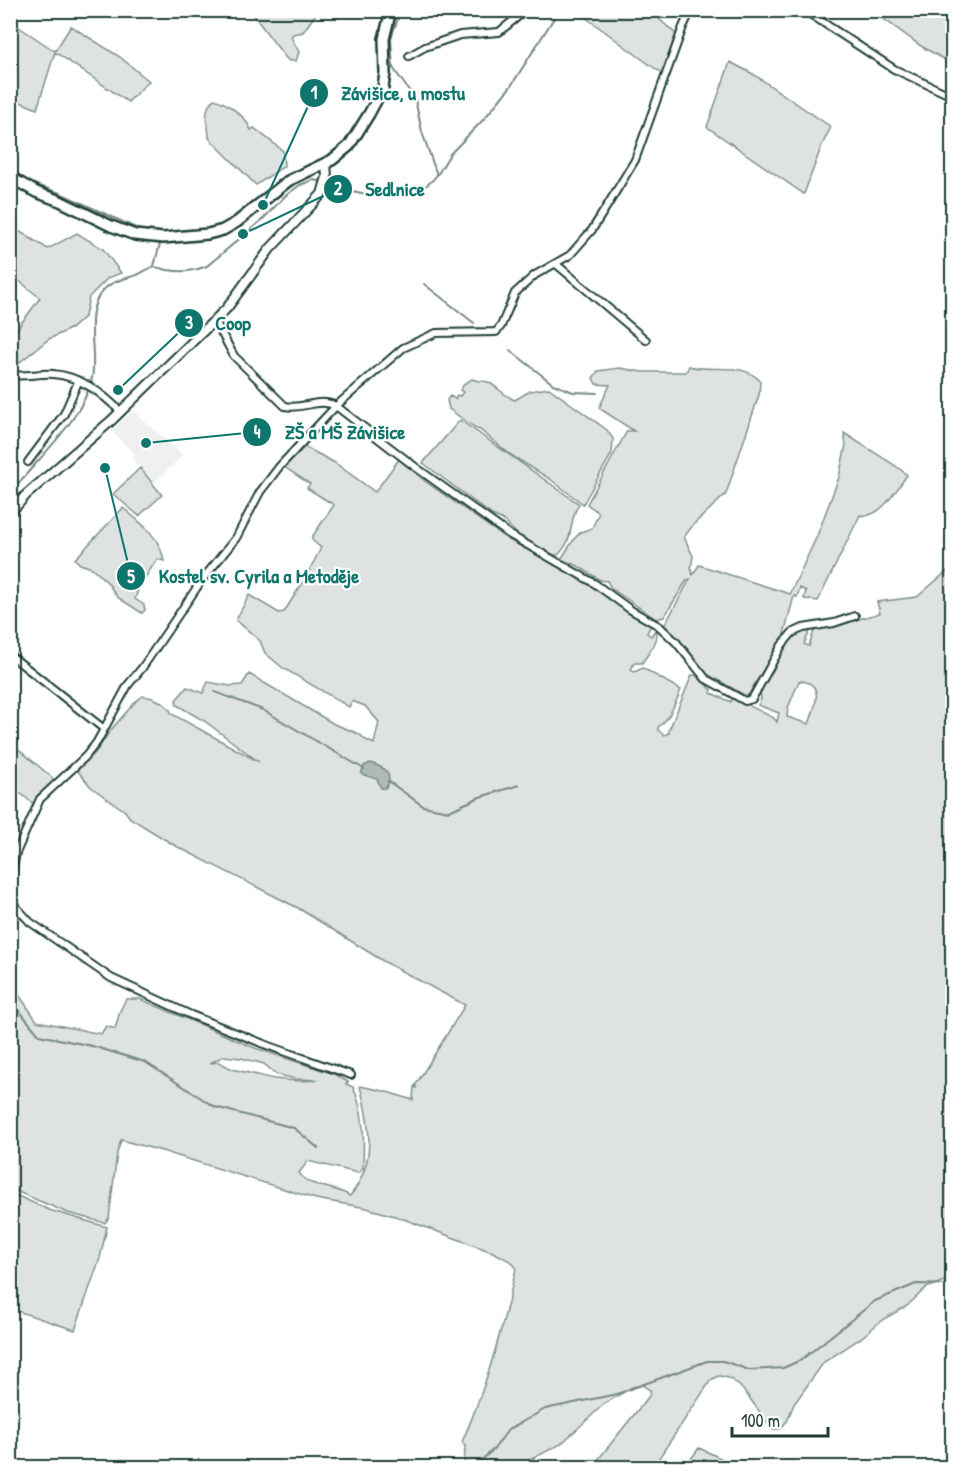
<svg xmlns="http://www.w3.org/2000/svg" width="963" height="1478" font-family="'Patrick Hand',sans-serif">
<rect width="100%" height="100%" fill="#fff"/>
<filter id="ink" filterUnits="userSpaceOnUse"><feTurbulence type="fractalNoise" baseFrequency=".0167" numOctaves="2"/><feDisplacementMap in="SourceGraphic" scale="12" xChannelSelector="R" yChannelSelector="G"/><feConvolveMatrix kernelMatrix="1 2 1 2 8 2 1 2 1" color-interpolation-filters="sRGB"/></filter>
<g filter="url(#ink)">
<!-- built -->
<path fill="#eef1f0" d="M133,411L183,455L154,483L131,458L135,454L111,431Z"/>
<!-- green -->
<path fill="#dee3e2" stroke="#7e908b" stroke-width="1.5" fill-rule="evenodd" d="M254,11H318L303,32L293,34L291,37L299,52L296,61H289L285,57L254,16Z
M577,11H650L676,34L663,71H659L650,65Z
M879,11H952V64L921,46L877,14Z
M10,21L55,51L71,26L120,57L149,81L128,102L55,52L37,109L11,98Z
M730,62L753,74L831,127L822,145L804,194L707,127Z
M214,99C227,102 247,118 251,130L254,128L283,151L284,166L256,185L209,138C209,123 201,111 214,99Z
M10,230L15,232L17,230L48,249L77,233L103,249L121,273L108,278L89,297L85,316L72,328L49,339L15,366L13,373L11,372V337L40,298L11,274Z
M689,366C713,373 742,361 760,381L759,395L726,494L694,524L684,537L693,556L691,568L693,575L699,565L790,594L817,536L839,477L846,445L844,433L896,466L907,475C897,489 880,520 860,515L818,601L804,599L806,591L800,588L797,597L794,596L783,638L749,694L746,696L707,674L678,638L664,626L690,579L687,580L664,617L656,619L611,588L607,581L600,580L578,566L561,559L575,538L581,532L592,528L599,513L587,504L627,431H634L599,408L610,385L596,384L593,378L598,371L620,368L642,372H686Z
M472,379C478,382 482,380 488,382C498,387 504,396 515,400L530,391L549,388L607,430L613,439L612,453L583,504L550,479L511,455L480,430L477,429L449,409L447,400L450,396L455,399L457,395L460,396L463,392L460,390L465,383Z
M460,420L579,504C567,522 576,538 558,555H554L520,537L503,520L492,515L423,463Z
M305,447L335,463L375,492L399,459L426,482L507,539L584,579L651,625L647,633L651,636L656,629C660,641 649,652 642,663H634L631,670L634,672L643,668L681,690C675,703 670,719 658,727V730L664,735L669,733V730L692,675H695L712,690L711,693L731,702L732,697L774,718L777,722L779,713L758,705L761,699L760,688L783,645L798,632L811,629L804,644L809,646L815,628L835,626L880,613L877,602L917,597L952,567V1278L926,1288L907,1306L882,1320L861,1338L824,1362L794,1404L787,1421L780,1429H773C758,1415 741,1374 718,1376L711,1380L653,1467H592L649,1396L651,1391L642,1385L632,1387L604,1404L561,1444L516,1467H464L465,1446L462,1442C486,1388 502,1331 515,1273L516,1268L512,1262L495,1253L398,1217L367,1208L316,1199L162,1151L121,1140L117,1153L109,1218L105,1223L68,1213L11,1189L10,982L37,1021L101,1034L106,1026L115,1029L120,1011L126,999H140L255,1048L334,1074L348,1082L346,1084L353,1087C365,1113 364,1141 363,1169L358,1173L308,1161L299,1173C310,1189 333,1185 350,1196C377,1162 370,1125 360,1086L384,1091L413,1100L414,1087L417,1088L415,1086L465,1005L383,961L298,908L174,845L130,818L125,811L91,787L77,770L96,752L110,731L136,701L143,696C154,697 167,703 172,714L259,762L206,722L177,705L176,700L187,687L203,693L208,682L230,686L242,685L249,674L334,724L359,734L366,740L374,744L379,722L365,706L352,701L349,707L283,668L265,653L260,641L236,620L249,595L279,613L284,612L303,582L321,548L312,540V537L334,505L307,488L310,484L284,467ZM799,681C826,682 815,707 809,724L787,717L788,708ZM224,1056L241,1058L264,1064L276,1074L295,1079L318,1080L298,1081L274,1079L232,1069L219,1062L210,1063Z
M140,468L162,495L139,516L113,494Z
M123,508C141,523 160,536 164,561L157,559L139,587L135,599L144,605L145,610L142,613L117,597L108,583L92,568L80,564L75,559Z
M10,742L55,780L35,805L11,786Z
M11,1193L49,1210L107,1227L100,1258L75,1330L11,1309Z
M699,1448L739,1467H685Z"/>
<!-- water -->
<path fill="#afbab7" stroke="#758883" stroke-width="1.5" d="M370,763C384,767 394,773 386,788H381L377,779L361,774L364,766Z"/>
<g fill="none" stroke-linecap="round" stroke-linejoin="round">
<!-- stream -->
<path stroke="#758883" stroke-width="2" d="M10,168L30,183L60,193L140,230L162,233V234
M438,174L450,154L484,119L511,86L554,18
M328,184C362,195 412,208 437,175L422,132L415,99L393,68L391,38L401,10
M154,266L161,240
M424,284L474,323
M510,350L553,384L573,392L597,393
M10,494C36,459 82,422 92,378C98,349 79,303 111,284C119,279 128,278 137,275C142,273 148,268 154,267C157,267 163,269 167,270C182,272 193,272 207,266L262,220L285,196L300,185L313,180L323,182
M215,692L263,710L364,769
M388,781L423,806L449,811L480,797L519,785
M10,999L39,1035L92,1046L145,1062L215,1107L294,1128L318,1148
M476,1468L477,1464L494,1449L508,1430L545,1409L617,1394L707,1361H723L749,1370L783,1368L801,1360L875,1301L916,1284L952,1285"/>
<!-- minor casing -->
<g stroke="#1f3d34" stroke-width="10">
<path id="minor" d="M804,10L894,69L952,96
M409,56L425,47L460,35L499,32L526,10
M556,264L646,340
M215,321L234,356L285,406C304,410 318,397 336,406L414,466L510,535L594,583L631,610L659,626L676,642L706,679L745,701L752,699L782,645L792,633L803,628L834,623L855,616
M10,375C25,377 39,373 53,374C80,376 102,393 121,412
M28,462L64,414L78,382
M10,655L104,729
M10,882L16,853L40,799L85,757L97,742L128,685L142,668L202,580L236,538L260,492L279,467L336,406L403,348L436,333L496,332L501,326L515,293L535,275L570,255L592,230L607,206L635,160L683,27L691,10
M10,900L30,922L111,978L191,1015L269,1046L351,1075"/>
</g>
<!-- tertiary casing -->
<g stroke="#1f3d34" stroke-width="12">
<path id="tertiary" d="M10,513L26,495L112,420L227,308L270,249L322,194L327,177L326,163"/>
</g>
<!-- secondary casing -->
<g stroke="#1f3d34" stroke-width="14">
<path id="secondary" d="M10,177L36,192L60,201L111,226L135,235L163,238L208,234L223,230L237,222L288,181L332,160L349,146L369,114L383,88L385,73L384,39L391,10"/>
</g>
<!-- minor -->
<use href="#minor" stroke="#fff" stroke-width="6"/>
<!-- tertiary -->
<use href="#tertiary" stroke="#fff" stroke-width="8"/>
<!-- secondary -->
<use href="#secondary" stroke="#fff" stroke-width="9"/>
</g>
</g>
<!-- callouts -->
<path fill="none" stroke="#0f766e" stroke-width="2" d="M263 205L314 93M243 234L338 189M118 390L189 323M146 443L257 432M105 468L131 576"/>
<g fill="#0f766e" stroke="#fff" stroke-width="2">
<circle cx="263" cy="205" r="6"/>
<circle cx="243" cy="234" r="6"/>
<circle cx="118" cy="390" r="6"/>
<circle cx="146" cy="443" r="6"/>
<circle cx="105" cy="468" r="6"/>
<circle cx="314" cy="93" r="15"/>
<circle cx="338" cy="189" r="15"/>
<circle cx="189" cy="323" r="15"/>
<circle cx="257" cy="432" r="15"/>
<circle cx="131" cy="576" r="15"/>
</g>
<g font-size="18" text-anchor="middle" font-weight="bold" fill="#fff">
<text x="314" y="99">1</text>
<text x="338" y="195">2</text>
<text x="189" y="329">3</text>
<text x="257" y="438">4</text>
<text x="131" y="583">5</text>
</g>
<g font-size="20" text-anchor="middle" font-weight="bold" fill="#0f766e" stroke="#fff" stroke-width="4.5" stroke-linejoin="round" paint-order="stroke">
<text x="403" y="100">Závišice, u mostu</text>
<text x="395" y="196">Sedlnice</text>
<text x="233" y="330">Coop</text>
<text x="345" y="439">ZŠ a MŠ Závišice</text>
<text x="259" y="583">Kostel sv. Cyrila a Metoděje</text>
</g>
<!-- margin -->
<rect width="963" height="1478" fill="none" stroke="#fff" stroke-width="36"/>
<rect x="18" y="18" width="927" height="1442" fill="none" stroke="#1f3d34" stroke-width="2" filter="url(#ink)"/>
<!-- scale -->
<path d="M732 1427v9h96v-9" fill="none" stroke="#1f3d34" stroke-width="3"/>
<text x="741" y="1427" font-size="18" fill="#1f3d34" stroke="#ffffff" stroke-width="4.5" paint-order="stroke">100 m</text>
</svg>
